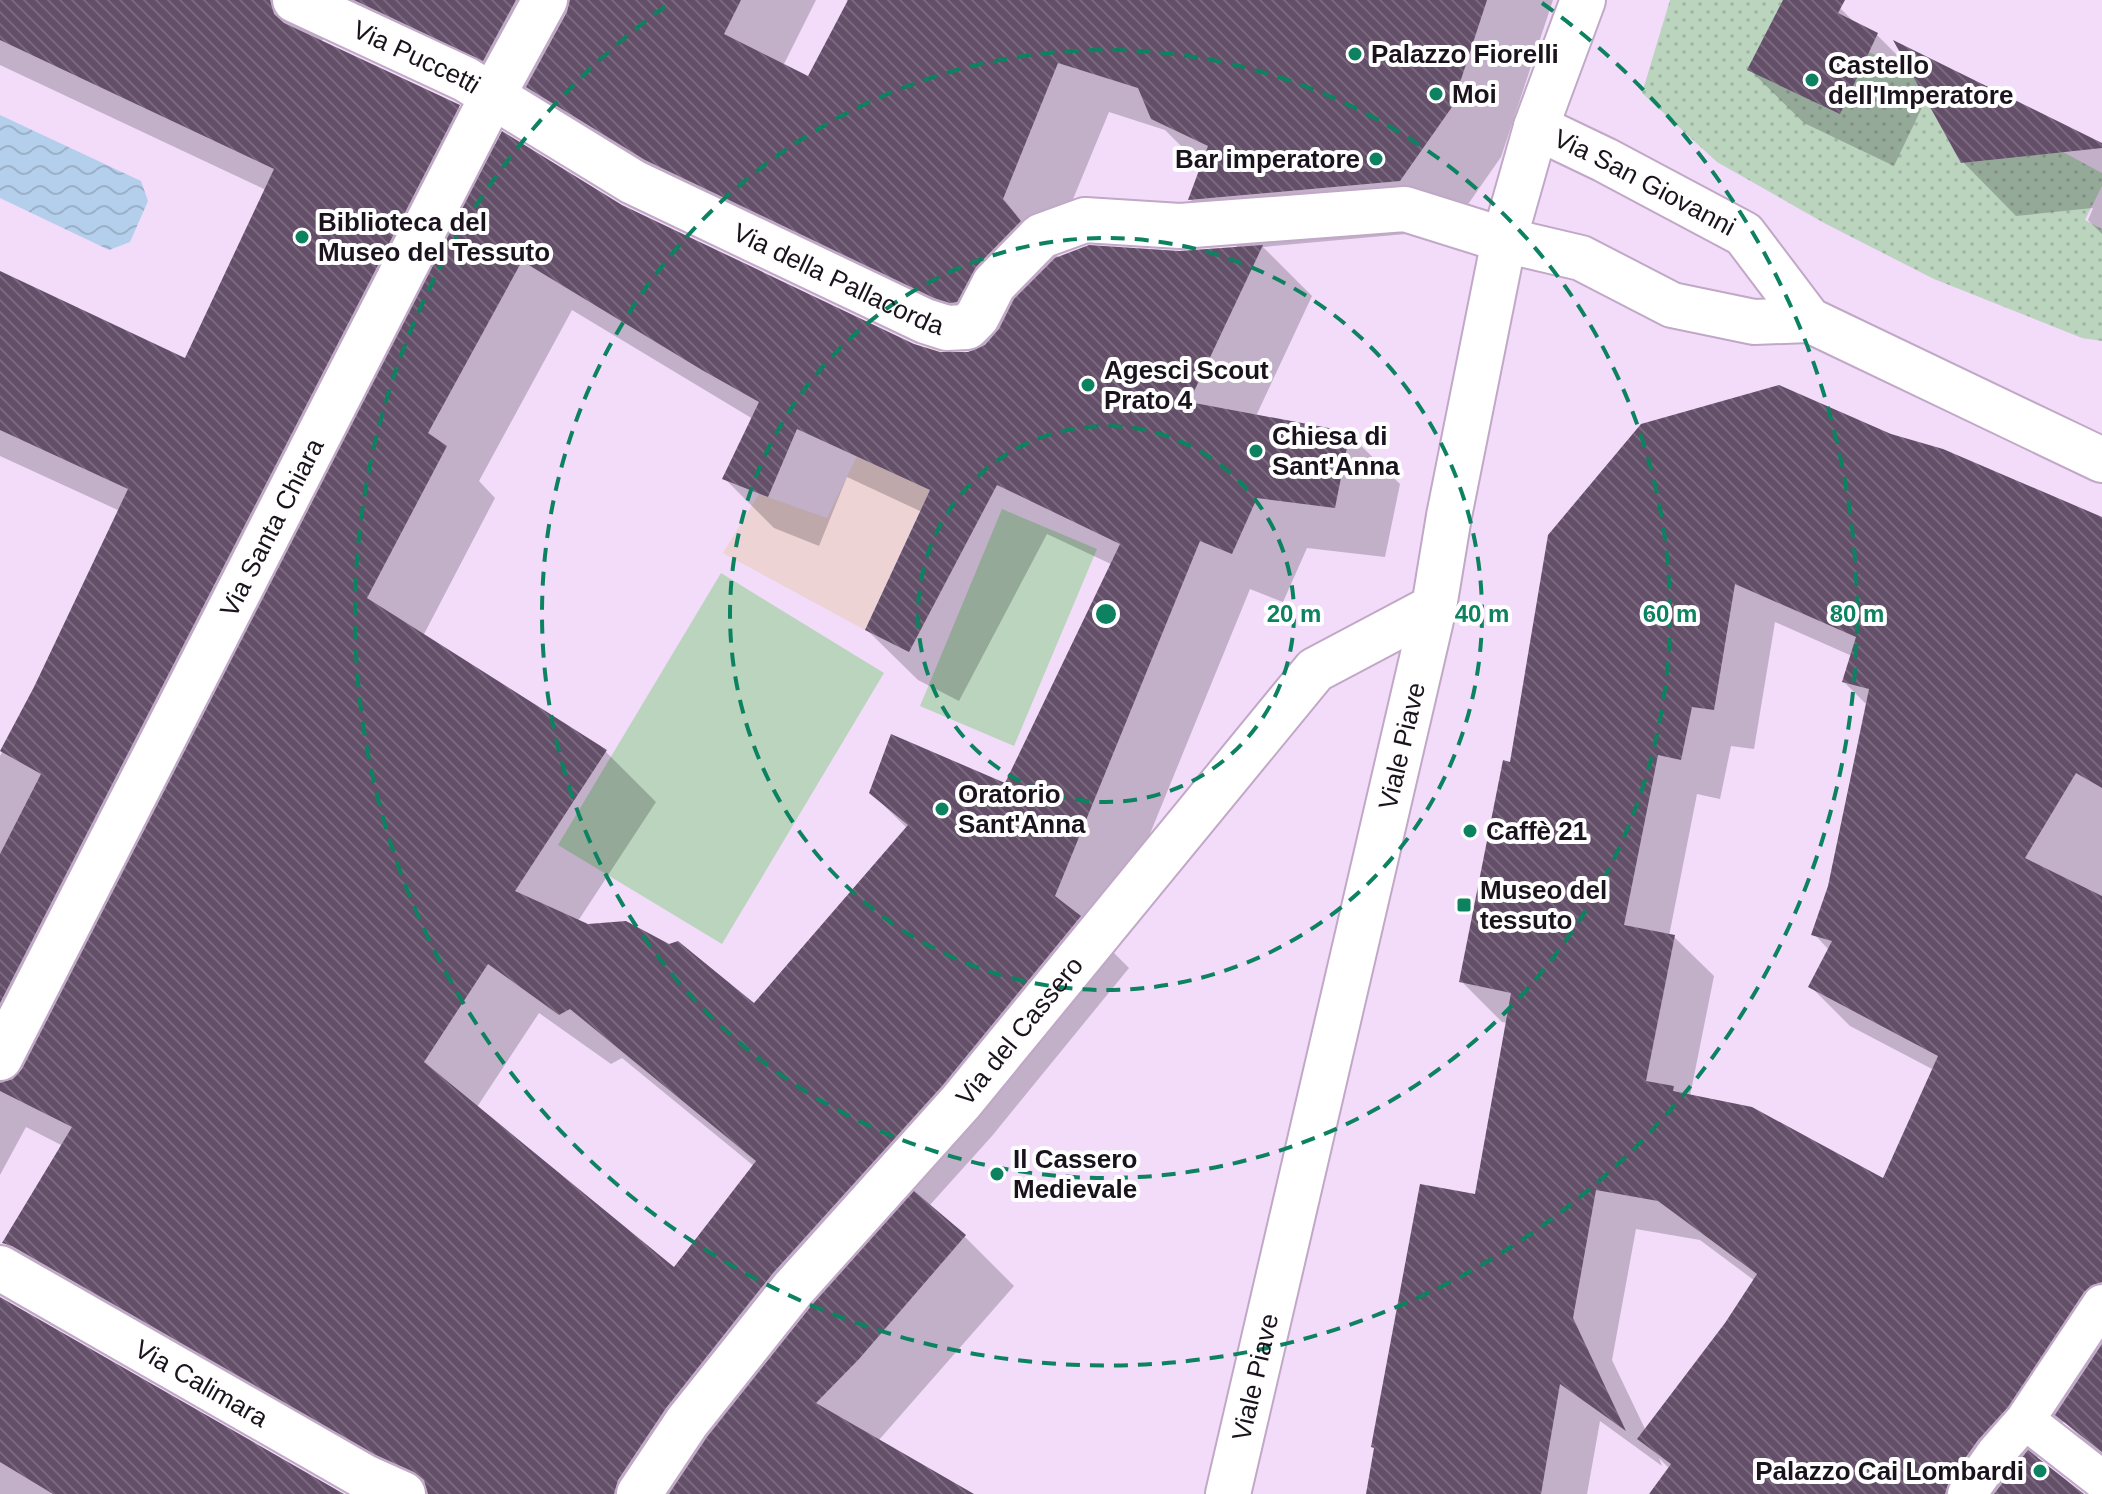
<svg xmlns="http://www.w3.org/2000/svg" width="2102" height="1494" font-family="Helvetica,sans-serif">
<defs>
<pattern id="grass-dots" width="8" height="8" patternUnits="userSpaceOnUse" patternTransform="scale(2)"><rect width="8" height="8" fill="#bbd4be"/><path d="M2 2h.1M6 6h.1" fill="none" stroke="#a0b5a3" stroke-width="1.8" stroke-linecap="round"/></pattern>
<pattern id="water-waves" width="16" height="10" patternUnits="userSpaceOnUse" patternTransform="scale(2)"><rect width="16" height="10" fill="#b4cfeb"/><path d="M0 5q4-4 8 0t8 0" fill="none" stroke="#9ab1c9"/></pattern>
<pattern id="building-back-hatch" width="6" height="6" patternUnits="userSpaceOnUse" patternTransform="scale(2)"><rect width="6" height="6" fill="#644f69"/><path d="M-1 5l2 2M0 0l6 6M5-1l2 2" fill="none" stroke="#7a697e"/></pattern>
</defs>
<rect width="100%" height="100%" fill="#f3dbfa"/>
<!-- education -->
<path fill="#eed3d5" d="M929,341L986,368L865,630L723,553L759,494L827,518L857,456L868,461Z"/>
<!-- grass -->
<path fill="url(#grass-dots)" d="M1670,0H1783L1869,52L1947,90L1936,118L1961,162L2012,157L2024,131L2102,173V186L2085,220L2102,229V341L2082,338L1934,279L1826,224L1717,162L1642,93Z"/>
<!-- garden -->
<path fill="#bbd4be" d="M1002,509L1097,549L1014,746L920,706Z
M721,573L884,673L722,944L558,845Z"/>
<!-- water -->
<path fill="url(#water-waves)" d="M0,115L141,181L148,201L130,242L109,250L0,198Z"/>
<!-- shadow -->
<path fill="#0003" fill-rule="evenodd" d="M0,0H816L783,66L809,79L849,2L846,0H1553L1501,157L1450,230L1263,247L1312,296L1256,416L1349,434L1400,484L1385,557L1307,548L1283,602L1250,589L1105,944L1129,968L992,1136L929,1206L964,1236L1014,1286L878,1441L970,1494H411L54,1293L5,1243L63,1146L26,1127L0,1175V756L36,688L120,511L0,456V273L186,361L266,190L0,65ZM330,30L534,110L540,98L578,137L697,210L985,347L969,354H940L914,345L621,206L497,146L459,107L321,42ZM1109,112L1165,130L1202,167L1191,200L1239,249L1059,258L1052,250ZM572,310L753,419L724,478L774,528L819,546L847,477L922,512L867,630L918,680L959,701L1047,534L1113,565L1006,786L871,793L908,829L754,1006L578,921L656,802L606,752L423,636L495,498L479,481ZM539,1013L611,1064L622,1058L755,1167L674,1269L477,1107Z
M1785,0H1823L1840,8L1857,25L1877,35L1908,66L2102,145V234L2088,220L2093,208L2016,216L1962,161L1927,97L1894,166L1804,123L1750,70Z
M1890,436L2102,520V1459L2064,1421L2036,1459L2081,1494H1651L1670,1469L1659,1458L1662,1466L1600,1421L1587,1494H1367L1477,1196L1508,1023L1502,1022L1462,982L1512,764ZM1775,622L1852,656L1844,682L1868,706L1830,886L1814,934L1829,950L1810,986L1850,1026L1934,1070L1884,1181L1690,1096L1714,976L1674,937L1669,936L1697,794L1720,799L1731,746L1754,749ZM1636,1229L1700,1240L1755,1281L1726,1324L1646,1431L1612,1360Z
M0,1299L341,1494H0Z"/>
<!-- building -->
<path fill="url(#building-back-hatch)" fill-rule="evenodd" d="M0,0H270L274,14L284,23L460,105L0,1003V854L41,774L0,751L34,687L128,489L0,430V271L185,358L274,169L0,40Z
M354,0H516L483,61Z
M570,0H741L724,34L808,76L848,0H1487L1452,107L1400,181L1188,200L1208,146L1151,119L1138,88L1058,63L1003,199L1021,221L976,267L957,302L950,303L934,298L645,160L526,87L567,12Z
M1783,0H1845L1838,13L1878,33L1840,114L1747,70Z
M1893,40L2102,143V148L1961,163Z
M502,131L622,205L914,344L940,352H968L985,345L999,329L1014,299L1055,258L1089,245L1179,251L1263,245L1189,402L1350,432L1335,508L1257,498L1232,554L1200,541L1055,896L1081,916L942,1086L773,1273L666,1408L618,1480L614,1494H428L424,1480L414,1472L376,1455L12,1246L2,1243L72,1127L0,1091V1083L13,1079L22,1069ZM522,261L702,370L759,402L722,479L768,497L797,429L930,490L865,630L909,652L997,485L1120,544L1005,783L891,734L869,793L908,825L754,1003L678,941L669,944L626,921L588,924L515,891L607,750L367,598L447,446L428,433ZM488,964L559,1015L570,1009L756,1161L674,1267L424,1062Z
M1779,385L1891,434L1943,449L2102,517V788L2076,773L2025,858L2102,896V1282L2092,1285L2084,1292L2008,1407L1978,1440L1949,1481L1945,1494H1649L1671,1464L1637,1439L1725,1323L1757,1274L1658,1201L1596,1190L1573,1318L1626,1431L1560,1384L1541,1494H1366L1374,1448L1371,1447L1420,1184L1475,1194L1511,993L1459,982L1503,760L1510,762L1548,535L1641,424ZM1735,584L1856,637L1842,682L1869,689L1828,886L1811,935L1832,941L1808,987L1938,1056L1883,1178L1752,1107L1673,1091L1674,1086L1646,1081L1675,935L1624,925L1658,755L1681,760L1692,707L1714,710Z
M914,1191L966,1235L859,1359L816,1403L974,1494H669L707,1437L812,1305Z
M0,1297L344,1494H53L0,1462Z
M2102,1344V1452L2055,1415Z
M2028,1450L2084,1494H1994Z"/>
<g fill="none" stroke-linecap="round" stroke-linejoin="round">
<!-- pedestrian casing -->
<g stroke="#c0a8c6" stroke-width="42">
<path id="pedestrian" d="M2025,1420L2102,1480
M1967,1494L1996,1453L2025,1420L2102,1304"/>
</g>
<!-- minor casing -->
<g stroke="#c0a8c6" stroke-width="48">
<g id="minor">
<path id="s1" d="M295,0L465,79L633,182L925,321L947,328L967,327L977,317L994,284L1041,236L1085,220L1180,226L1405,209L1504,240L1581,258L1672,305L1754,322L1809,320"/>
<path id="s2" d="M1536,127L1605,160L1744,234L1809,320L2102,460"/>
<path id="s3" d="M0,1058L493,95L545,0"/>
<path id="s4" d="M0,1268L365,1477L403,1494"/>
<path id="s5" d="M639,1494L687,1422L793,1289L961,1102L1315,670L1434,607"/>
</g>
</g>
<!-- tertiary casing -->
<g stroke="#c0a8c6" stroke-width="48">
<g id="tertiary">
<path id="s6" d="M1228,1494L1434,607L1449,516L1504,240L1536,127L1583,0"/>
</g>
</g>
<!-- pedestrian -->
<use href="#pedestrian" stroke="#fff" stroke-width="38"/>
<!-- minor -->
<use href="#minor" stroke="#fff" stroke-width="44"/>
<!-- tertiary -->
<use href="#tertiary" stroke="#fff" stroke-width="44"/>
</g>
<!-- distance rings -->
<g fill="none" stroke="#0d8261" stroke-width="4" stroke-dasharray="14 10">
<circle cx="1106" cy="614" r="188"/>
<circle cx="1106" cy="614" r="376"/>
<circle cx="1106" cy="614" r="564"/>
<path d="M1542 3A751 751 0 1 1 670 3"/>
</g>
<!-- markers -->
<g fill="#0d8261" stroke="#fff" stroke-width="3">
<circle cx="1355" cy="54" r="8"/>
<circle cx="1812" cy="80" r="8"/>
<circle cx="1436" cy="94" r="8"/>
<circle cx="1376" cy="159" r="8"/>
<circle cx="302" cy="237" r="8"/>
<circle cx="1088" cy="385" r="8"/>
<circle cx="1256" cy="451" r="8"/>
<circle cx="942" cy="809" r="8"/>
<circle cx="1470" cy="831" r="8"/>
<rect x="1456" y="897" width="16" height="16" rx="4"/>
<circle cx="997" cy="1174" r="8"/>
<circle cx="2040" cy="1471" r="8"/>
</g>
<g text-anchor="middle" stroke-width="8" stroke-linejoin="round" paint-order="stroke">
<!-- poi labels -->
<g font-size="26" font-weight="bold" fill="#1a121c" stroke="#fff" text-anchor="start">
<text x="1371" y="63">Palazzo Fiorelli</text>
<text x="1828" y="74">Castello<tspan x="1828" dy="30">dell'Imperatore</tspan></text>
<text x="1452" y="103">Moi</text>
<text x="1360" y="168" text-anchor="end">Bar imperatore</text>
<text x="318" y="231">Biblioteca del<tspan x="318" dy="30">Museo del Tessuto</tspan></text>
<text x="1104" y="379">Agesci Scout<tspan x="1104" dy="30">Prato 4</tspan></text>
<text x="1272" y="445">Chiesa di<tspan x="1272" dy="30">Sant'Anna</tspan></text>
<text x="958" y="803">Oratorio<tspan x="958" dy="30">Sant'Anna</tspan></text>
<text x="1486" y="840">Caffè 21</text>
<text x="1480" y="899">Museo del<tspan x="1480" dy="30">tessuto</tspan></text>
<text x="1013" y="1168">Il Cassero<tspan x="1013" dy="30">Medievale</tspan></text>
<text x="2024" y="1480" text-anchor="end">Palazzo Cai Lombardi</text>
</g>
<!-- street labels -->
<g font-size="26" fill="#1a121c" stroke="#fff">
<text dy="9" stroke="none"><textPath href="#s1" startOffset="134">Via Puccetti</textPath></text>
<text dy="9" stroke="none"><textPath href="#s2" startOffset="122">Via San Giovanni</textPath></text>
<text dy="9" stroke="none"><textPath href="#s1" startOffset="612">Via della Pallacorda</textPath></text>
<text dy="9" stroke="none"><textPath href="#s3" startOffset="596">Via Santa Chiara</textPath></text>
<text dy="9" stroke="none"><textPath href="#s6" startOffset="768">Viale Piave</textPath></text>
<text dy="9" stroke="none"><textPath href="#s5" startOffset="600">Via del Cassero</textPath></text>
<text dy="9" stroke="none"><textPath href="#s6" startOffset="120">Viale Piave</textPath></text>
<text dy="9" stroke="none"><textPath href="#s4" startOffset="232">Via Calimara</textPath></text>
</g>
</g>
<circle cx="1106" cy="614" r="12" fill="#0d8261" stroke="#fff" stroke-width="4"/>
<g font-size="24" text-anchor="middle" font-weight="bold" fill="#0d8261" stroke="#fff" stroke-width="8" stroke-linejoin="round" paint-order="stroke">
<text x="1294" y="622">20 m</text>
<text x="1482" y="622">40 m</text>
<text x="1670" y="622">60 m</text>
<text x="1857" y="622">80 m</text>
</g>
</svg>
